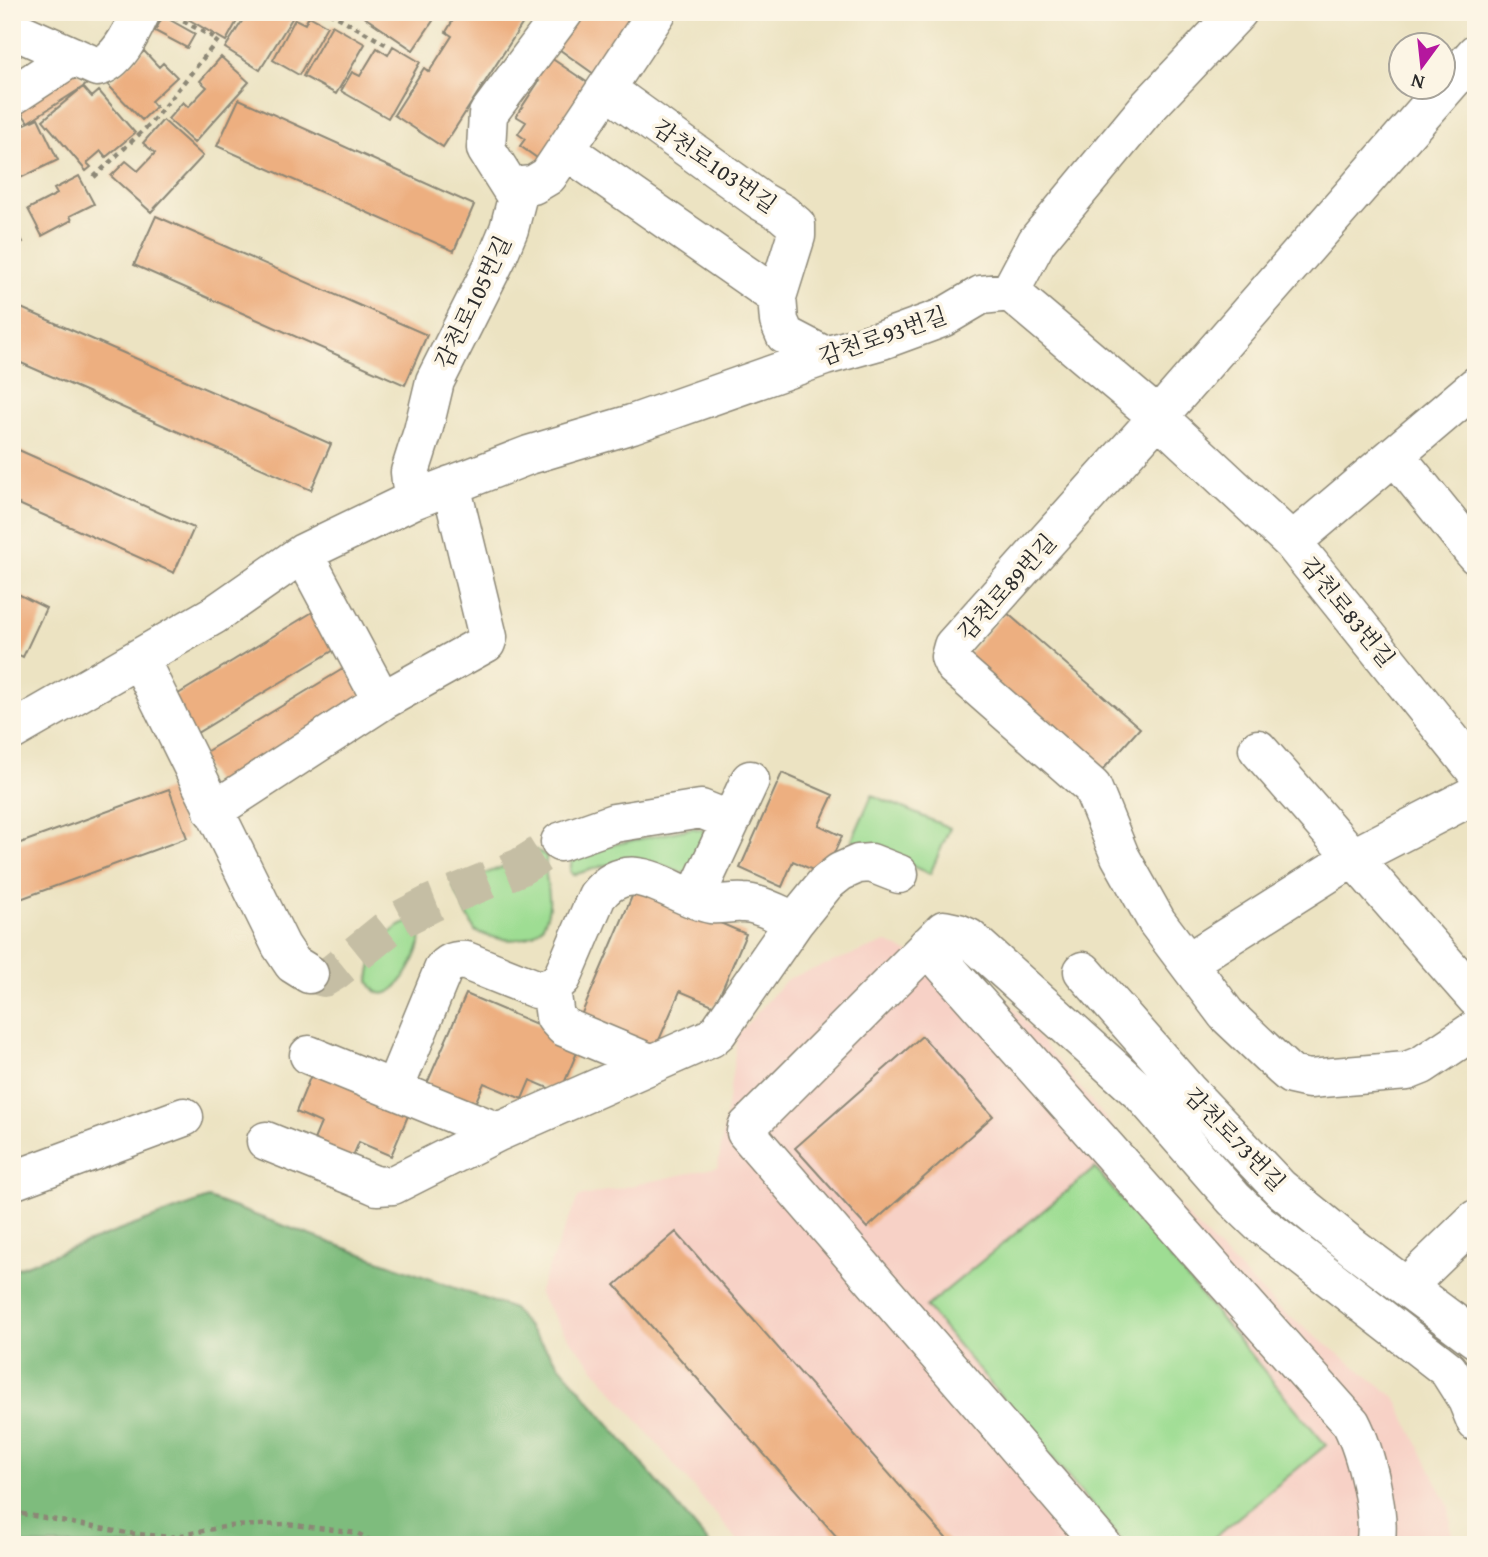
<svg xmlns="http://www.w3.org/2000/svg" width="1488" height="1557" font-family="'Gentium Book Plus','Noto Serif KR',serif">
<rect width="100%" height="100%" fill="#fcf5e5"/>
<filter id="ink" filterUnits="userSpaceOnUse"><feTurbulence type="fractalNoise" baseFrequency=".0143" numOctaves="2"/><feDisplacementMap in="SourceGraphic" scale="14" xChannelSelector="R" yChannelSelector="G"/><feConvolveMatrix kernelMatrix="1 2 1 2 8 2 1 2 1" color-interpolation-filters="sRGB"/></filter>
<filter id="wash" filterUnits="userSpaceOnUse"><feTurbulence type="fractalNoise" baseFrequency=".00686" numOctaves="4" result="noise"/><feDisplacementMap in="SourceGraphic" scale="28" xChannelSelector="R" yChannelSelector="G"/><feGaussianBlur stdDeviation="1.57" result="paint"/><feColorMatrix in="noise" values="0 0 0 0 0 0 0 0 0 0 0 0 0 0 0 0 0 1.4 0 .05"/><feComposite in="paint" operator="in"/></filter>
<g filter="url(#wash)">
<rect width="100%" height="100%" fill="#ece3c2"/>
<!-- built -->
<path fill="#f7d1c6" d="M886,942L1008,1001L1191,1221L1277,1307L1395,1397L1449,1507L1453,1545H741L564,1332L538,1293L578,1197L718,1167L738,1034L787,979Z"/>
<!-- green -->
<path fill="#9edd93" stroke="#64845f" stroke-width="2" d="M872,795L950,828L930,874L852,840Z
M693,828L703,830L708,837L697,877L663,866L606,865L573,875L570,871L572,858L582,851Z
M535,850L547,856C542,874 551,888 549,905C545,947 505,944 475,931L453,886L518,861Z
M410,922L419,928C420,934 421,939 420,944C416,962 386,1019 369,981C371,956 384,929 410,922Z
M1095,1168L1326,1445L1205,1545H1125L926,1307Z"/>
<!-- forest -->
<path fill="#7ebc7d" stroke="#547454" stroke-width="2" d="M208,1198L513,1309L710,1545H12V1270Z"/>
<g id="blocks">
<!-- building -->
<path fill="#edaf80" d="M176,12H242L226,41Z
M248,12H296L260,70L225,48Z
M357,12H439L413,50Z
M458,12H530L443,147L394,115L424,68L429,72L452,36L446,32Z
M581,12H637L601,79L556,47Z
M163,16L195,34L187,48L155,31Z
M309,16L327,26L299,75L273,60L295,19L305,24Z
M332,25L365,44L336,94L303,76Z
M393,46L420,62L388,118L341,91L352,72L360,76L377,48L388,55Z
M144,51L159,67L163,63L177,77L151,101L156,107L142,120L108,85Z
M545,54L594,87L543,162L520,146L525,139L518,134L526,122L516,116L539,81L531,76Z
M221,57L249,82L194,143L168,119L183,102L188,107L207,87L200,81Z
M70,61L86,85L28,122L15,103Z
M83,87L92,97L99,91L135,133L106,157L101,151L87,163L91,167L86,171L43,120Z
M239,99L474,205L454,251L217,146Z
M38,118L58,160L12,182V130Z
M163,120L203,156L151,212L111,176L126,161L138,171L155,153L143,143Z
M79,176L94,204L70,216L72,220L42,236L28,209L57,194L54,189Z
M156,216L427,335L405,385L134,265Z
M12,224L23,242L12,249Z
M12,304L331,444L311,490L12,359Z
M12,447L194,528L174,573L12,501Z
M12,591L46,608L23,657L12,652Z
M316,610L339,647L192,736L170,699Z
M1006,612L1140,728L1100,773L966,657Z
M346,667L368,703L222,793L199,756Z
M782,773L833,795L819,825L842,836L824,875L793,861L782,887L740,868Z
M169,789L187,838L12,902V846Z
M636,887L746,934L715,1006L680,991L651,1059L576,1027Z
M466,994L581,1043L560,1093L530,1080L522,1099L484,1083L473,1108L425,1088Z
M922,1036L993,1116L867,1228L795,1148Z
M313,1070L410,1111L391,1156L359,1142L350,1163L311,1147L321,1123L296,1112Z
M676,1232L952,1545H844L615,1285Z"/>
</g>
</g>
<g filter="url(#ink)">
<use href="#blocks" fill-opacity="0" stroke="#8c8776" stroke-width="2"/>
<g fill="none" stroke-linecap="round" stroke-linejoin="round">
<!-- minor-tunnel -->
<path stroke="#c5bea4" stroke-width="38" stroke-dasharray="38 19" stroke-linecap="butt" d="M309,974L324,978L334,972L397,921L432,903L520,867L560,842"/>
<!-- minor casing -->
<g stroke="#8c8776" stroke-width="41">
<path id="minor" d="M12,29L97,67C119,62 132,31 141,12
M1476,53L1158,417L953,646L950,657L954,666L1092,787L1120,856L1157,922L1226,1014L1283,1068L1291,1075L1309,1079L1407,1071L1422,1065L1476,1029
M606,89L761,201L782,213L796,225V236L777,297
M12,96L73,56
M566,150L777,297L779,321L785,335L825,356
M511,187L533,185L548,176L657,12
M1010,292L1158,417L1292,542L1476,771
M1395,455L1476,555
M413,500L529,455L632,424L825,356L882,340L942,318L981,295L1010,292L1037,241L1148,107L1238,12
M1292,542L1476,386
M303,553L382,701
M139,658L281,946L293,964L309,974
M12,731L214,615L303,553L413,500L410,472L423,431L435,381L497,258L509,229L517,198L486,149L488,114L564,12
M1258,749L1476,998
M213,811L382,701L486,643L488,637L451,485
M560,842L614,823L701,809L731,821
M695,898L750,780
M927,946L1351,1423C1365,1450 1382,1515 1375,1545
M1188,962L1354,857L1476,794
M1083,971L1187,1090L1280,1188L1354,1248L1476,1339
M551,988L555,1017L564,1027L652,1064
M394,1089L443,970C449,962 456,960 466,961L536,989L551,988L562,978L597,896C632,851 671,897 711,904C721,905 733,902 743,903C760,903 779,915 795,921
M498,1132L711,1038L718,1032L795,921L825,884L840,872L858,864L871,863L899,874
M266,1141L370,1183L377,1186L393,1185L498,1132L309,1055
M12,1181L184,1117
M1407,1286L1476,1219
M1102,1545L746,1132L747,1127L944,930L958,933L969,938L1142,1094L1234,1199L1259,1223L1448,1370L1467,1400L1476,1422"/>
</g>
<!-- path -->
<path stroke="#8c8776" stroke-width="4.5" stroke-dasharray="5 5" stroke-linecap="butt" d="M329,12L387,45
M94,177L150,124L218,40L174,16
M12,200L19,197
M12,1512L127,1533L171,1537L229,1526L287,1524L357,1533L379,1545"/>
<!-- minor -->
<use href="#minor" stroke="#fff" stroke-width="38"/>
</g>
</g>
<g text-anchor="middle" stroke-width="7" stroke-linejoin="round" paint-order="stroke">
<!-- street labels -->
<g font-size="23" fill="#2b2b2b" stroke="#fcf5e5">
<text transform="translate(715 166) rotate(35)" y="8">감천로103번길</text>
<text transform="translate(473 302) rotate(-64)" y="8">감천로105번길</text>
<text transform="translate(883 336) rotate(-19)" y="8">감천로93번길</text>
<text transform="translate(1007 587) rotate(-48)" y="8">감천로89번길</text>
<text transform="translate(1348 612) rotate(51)" y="8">감천로83번길</text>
<text transform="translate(1235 1139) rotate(46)" y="8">감천로73번길</text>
</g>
</g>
<!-- margin -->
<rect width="1488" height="1557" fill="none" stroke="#fcf5e5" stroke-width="42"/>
<!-- north arrow -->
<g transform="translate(1422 66) rotate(195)"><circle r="33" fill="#fcf5e5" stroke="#a8a49b" stroke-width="2"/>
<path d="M0-5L12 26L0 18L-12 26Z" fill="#b5179e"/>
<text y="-10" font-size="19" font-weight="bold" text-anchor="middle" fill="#2b2b2b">N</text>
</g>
</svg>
